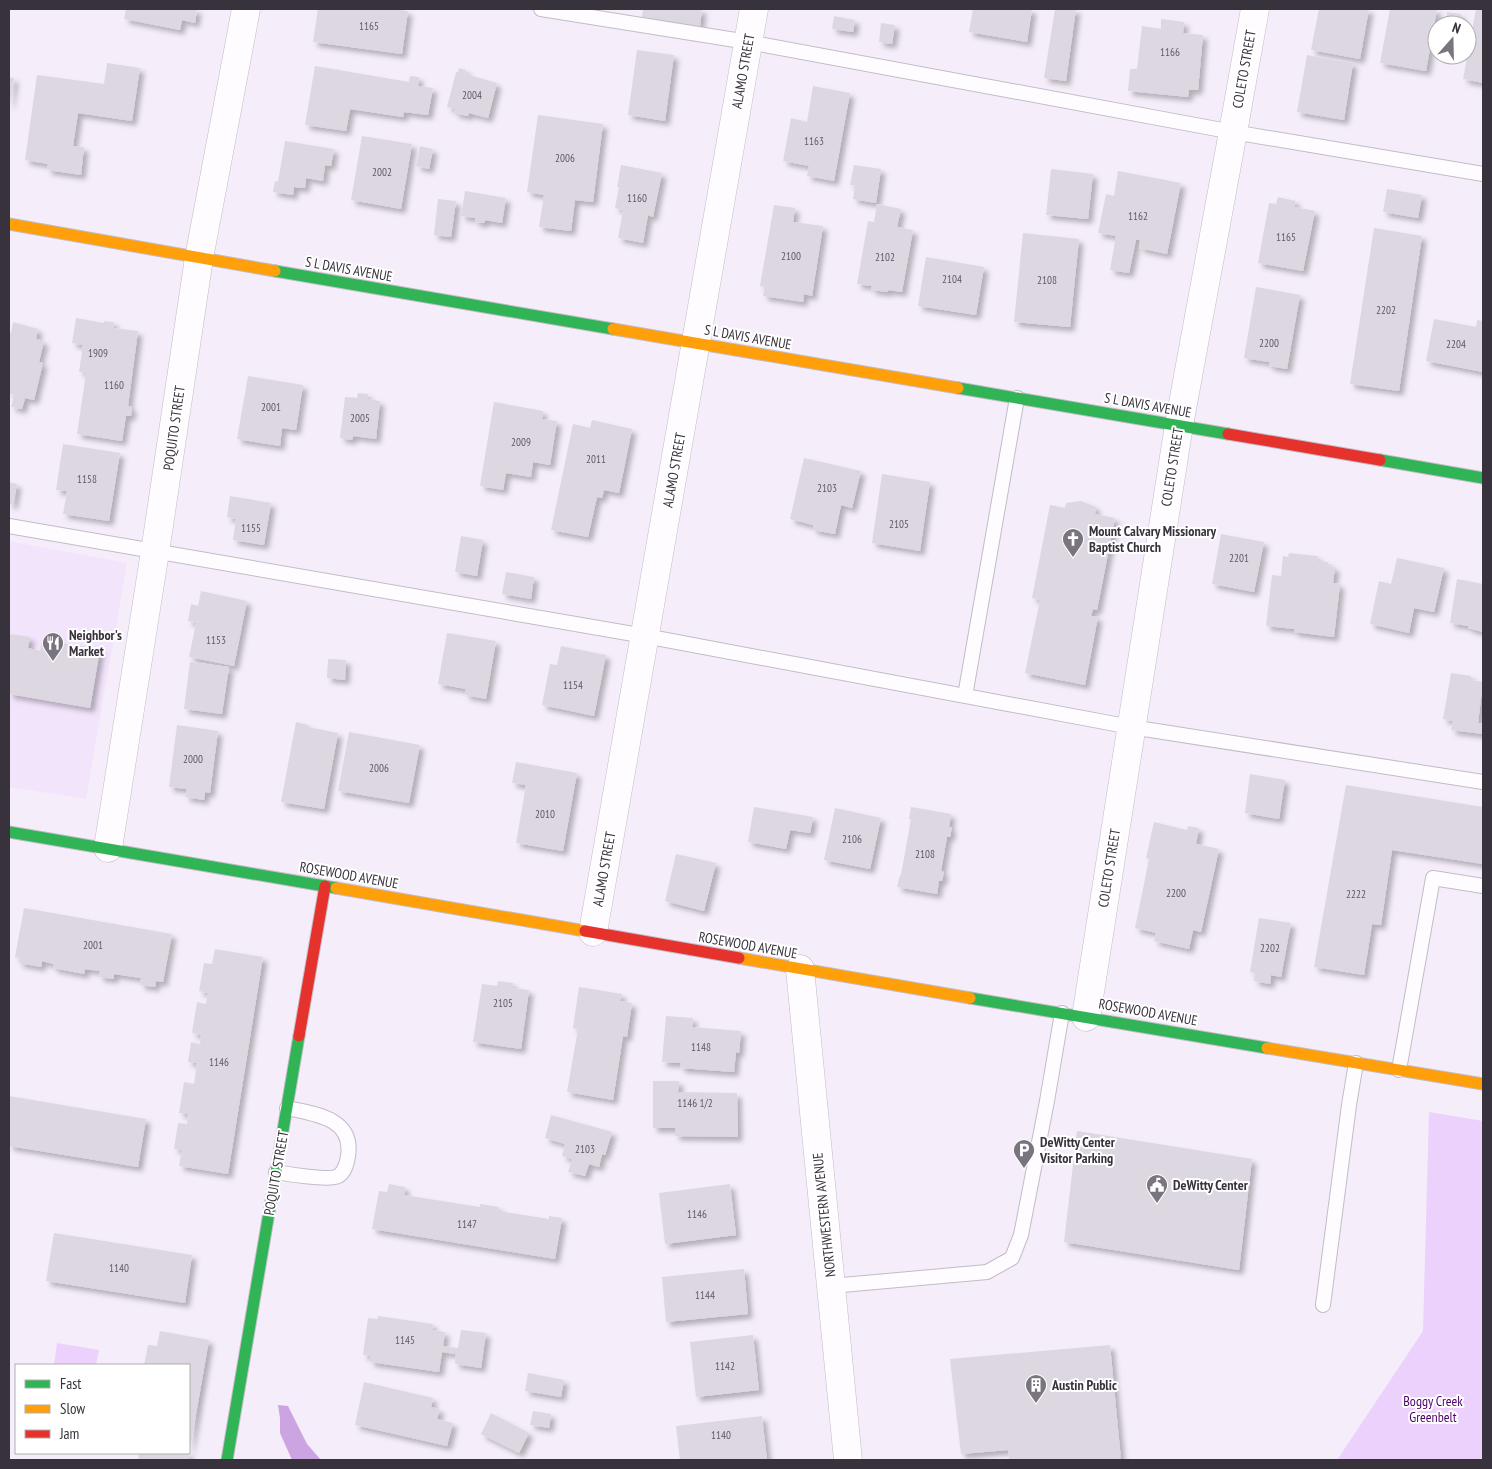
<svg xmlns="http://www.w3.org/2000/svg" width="1492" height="1469" font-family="'PT Sans Narrow',sans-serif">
<defs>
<filter id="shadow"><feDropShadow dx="4.5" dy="4.5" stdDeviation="2.5" flood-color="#0004"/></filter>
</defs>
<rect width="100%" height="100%" fill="#f5eefa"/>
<!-- built -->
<path fill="#f2e4fb" d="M9,541L127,563L86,799L9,787Z"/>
<!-- green -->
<path fill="#ebd1fc" d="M1429,1112L1483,1121V1460H1337L1423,1331Z
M57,1343L99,1350L96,1365H54Z"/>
<!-- water -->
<path fill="#cca4e2" d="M278,1405L288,1406L307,1444L321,1460H292L280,1433V1418Z"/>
<!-- building -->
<path fill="#ddd7e1" filter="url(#shadow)" d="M126,9H197L195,23L182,20L180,30L124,19Z
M318,9H393L408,11L402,54L313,42Z
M643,9H702L700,26L642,17Z
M973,9H1032L1027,42L969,32Z
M1055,9H1076L1066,81L1044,78Z
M1319,9H1369L1360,59L1311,50Z
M1390,9H1437L1426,71L1380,63Z
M1476,9H1483V83L1463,79Z
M1447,12L1461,14L1459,25L1446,23Z
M834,16L855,20L853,32L832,29Z
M1161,19L1184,22L1183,33L1203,35L1198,90H1189L1188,97L1128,91L1130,69H1137L1142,26L1161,29Z
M881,23L895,25L892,44L879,42Z
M637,50L674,55L665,121L628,115Z
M1307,55L1353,63L1344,120L1297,112Z
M107,63L140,68L132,121L78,113L73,146L84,147L81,175L47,170L48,164L25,160L37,75L104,84Z
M315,66L409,82L410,76L419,77L418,86L433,88L428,115L404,112L403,117L350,109L346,131L305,125Z
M459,68L466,70L465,74L497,83L488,118L469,113L468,116L454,113L455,109L447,107L456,72H458Z
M9,77L14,78L10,105L9,104Z
M813,86L850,93L834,181L807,176L809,166L783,161L791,118L807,122Z
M538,115L603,124L593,202L575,200L571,231L539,227L544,195L527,192Z
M362,136L412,144L401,209L351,200Z
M285,141L334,149L331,166L325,165L323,181L306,178L305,188L294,187L293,195L273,192L275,181L278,182Z
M420,146L433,149L429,169L416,166Z
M621,165L662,173L653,217L648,215L643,243L618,238L623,210L615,208L619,187H617Z
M854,165L881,169L876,203L853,199L855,185H850Z
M1051,169L1093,174L1088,219L1046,215Z
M1118,171L1181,183L1167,254L1139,248L1140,240H1136L1129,273L1110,270L1116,236L1098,233L1106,194L1114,196Z
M1387,189L1422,195L1418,218L1383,212Z
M465,191L506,198L502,223L485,220L484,223L475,222V218L461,216Z
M1278,197L1296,201L1294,207L1315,211L1303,271L1258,263L1269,203L1276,204Z
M438,199L456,201L451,237L434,235Z
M877,204L901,209L897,227L913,230L902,292L888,290V292L871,290L872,286L857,284L868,221L874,222Z
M774,205L795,208L793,222L823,226L812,296L804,294L803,302L763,296L765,287L760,286Z
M1374,228L1422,236L1399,391L1350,384Z
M1023,233L1079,239L1070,327L1014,322Z
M926,257L984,267L976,315L918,306Z
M1256,287L1300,295L1287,369L1269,366V362L1244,358Z
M76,318L104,323V321L114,322L113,328L138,331L128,406L132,407L131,416H126L122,441L77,434L86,373L79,372L83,345L72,343Z
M1434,319L1476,327L1477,320L1483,321V372L1426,361Z
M13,322L38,329L36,339L44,341L39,362L43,363L34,400L25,398L22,409L11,407L14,395L9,393V332L11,333Z
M248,376L303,385L296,430L282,428L280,446L237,439Z
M358,393L368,394V399L380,401L376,439L353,436L352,440L340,438L345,397L357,398Z
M494,402L543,411L542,419L557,421L550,465L533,462L531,477L506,473L503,490L480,486Z
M592,420L632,429L619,493L604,490L602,498L597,497L588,537L551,530L573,424L590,428Z
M63,444L120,453L109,521L63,514L67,491L56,490Z
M804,458L861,471L852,508L841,505L835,534L813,530V525L790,519Z
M882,474L930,482L920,551L872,543Z
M9,482L17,484L13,505L9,504Z
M230,496L271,503L264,545L233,540L236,519L227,517Z
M1081,501L1096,507L1095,514L1115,518L1097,610L1093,609L1091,616L1098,617L1085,685L1025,673L1040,600L1032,598L1050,505L1065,508L1066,503Z
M1221,534L1264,542L1254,592L1212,584Z
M461,536L483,540L477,576L455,572Z
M1289,553L1318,556L1317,561L1328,562V566L1335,567L1333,583L1340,584L1334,637L1294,632V629L1266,626L1272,575L1281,576L1283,556L1288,557Z
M1397,558L1444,568L1434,612L1414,608L1409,633L1370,624L1379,581L1391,584Z
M506,572L534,577L531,599L502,594Z
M1457,579L1483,584V632L1468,628V626L1450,623Z
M201,591L247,601L234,666L189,657L196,623L188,621L191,604L198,606Z
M447,633L496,641L486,699L465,695L466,689L438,684Z
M9,634L30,637L28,648L40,651L42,640L100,649L90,708L9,694Z
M561,646L606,655L594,716L542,705L550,664L557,665Z
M328,659L346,660L345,680L327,678Z
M190,662L229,667L222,714L184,709Z
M1451,673L1471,676V680L1483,682L1478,723H1483V734L1451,730L1453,721L1443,719Z
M296,722L308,725V727L338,733L324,809L281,802Z
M177,725L218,731L210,793L205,792L204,800L185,797L187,789L169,787Z
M349,732L420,745L409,803L338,791Z
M516,762L577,773L563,851L516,843L526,785L512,783Z
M1250,774L1285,780L1279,819L1245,813Z
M1346,785L1483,807V864L1392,850L1381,925L1372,924L1364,975L1314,967Z
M754,807L813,817L810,833L790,830L786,849L748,842Z
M911,807L951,814L949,827H952L950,837H947L941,871L944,872L942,881H939L937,894L897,887L900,875H901L911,819H909Z
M835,808L881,818L870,869L824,860Z
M1154,822L1187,830L1188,826L1199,828L1196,844L1219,849L1201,932L1193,930L1189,949L1154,941L1156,933L1135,928L1149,859L1146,858Z
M676,854L716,863L704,911L665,901Z
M24,908L172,934L163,982L156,981L155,987L140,985L141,978L114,974V979L99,977L100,971L85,969L84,974L53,968V964L42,961L41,967L19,963L20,958L15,957Z
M1259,918L1291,923L1281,977L1271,975L1270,984L1254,981L1255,973L1250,972Z
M215,949L263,957L228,1174L179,1166L182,1150L174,1149L178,1123L187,1124L188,1114L179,1113L184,1082L194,1084L197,1063L188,1062L191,1042L200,1044L201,1035L192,1033L197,1002L206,1004L208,993L199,991L204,963L212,964Z
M498,981L513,983V988L529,990L521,1049L473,1042L482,984L497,986Z
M579,987L622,994L620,1001L632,1003L627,1037L623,1036L613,1100L567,1092L578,1029L573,1028Z
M666,1016L693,1018L692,1027L741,1031L739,1053L736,1052L734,1072L680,1068L681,1063L662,1062Z
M653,1081H679L678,1092L737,1093L738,1137L675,1136V1128H653Z
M9,1096L146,1119L138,1167L9,1146Z
M551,1115L612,1132L605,1155L602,1154L599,1167L589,1164L585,1176L568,1172L572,1159L562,1156L565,1144L545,1138Z
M1077,1131L1252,1159L1239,1270L1064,1242Z
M389,1184L405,1187L404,1195L480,1207V1204L499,1207L498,1211L549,1219V1216L562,1218L555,1259L372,1229L379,1191L387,1192Z
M730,1184L736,1235L665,1244L659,1193Z
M54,1233L192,1255L185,1303L46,1281Z
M744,1269L748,1314L666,1322L662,1277Z
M378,1316L433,1324L432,1330L445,1332L443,1346L458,1348L461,1330L486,1333L481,1368L455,1364L456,1354L442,1352L439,1372L370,1362V1356L363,1355L368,1318L378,1319Z
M160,1331L209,1340L188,1460H138L139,1453H189V1365H144L148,1345L157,1346Z
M753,1335L759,1390L696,1397L690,1342Z
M1110,1345L1121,1460H1009L1008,1450L961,1454L950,1359Z
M528,1373L564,1380L561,1397L525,1391Z
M364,1382L433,1398L431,1407L440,1409L437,1419L453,1423L447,1446L355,1425Z
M533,1411L551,1414L549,1428L530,1425Z
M491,1413L529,1433L519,1453L481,1434Z
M762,1416L767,1460H680L676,1426Z"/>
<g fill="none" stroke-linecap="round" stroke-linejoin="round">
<!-- lane casing -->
<g stroke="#c2bcc7" stroke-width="16">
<path id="lane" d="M541,9L748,42L1233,132L1483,174
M9,526L645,636L1131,727L1483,782
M965,696L1017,398
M1399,1070L1433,878L1483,886
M276,1172C287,1174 330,1181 338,1176C344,1173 347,1163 348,1156C354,1118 315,1114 287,1108
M831,1286L987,1272L1012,1258L1021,1235L1047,1101L1062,1013
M1323,1305L1349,1105L1356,1063"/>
</g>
<!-- street casing -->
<g stroke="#c2bcc7" stroke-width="29">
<path id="street" d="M108,848L155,552L199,258L246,9
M593,932L754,9
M800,969L848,1460
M1086,1017L1179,425L1233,132L1255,9"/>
</g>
<!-- fast casing -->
<g stroke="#c2bcc7" stroke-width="13">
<path id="fast" d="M275,271L613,329
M958,388L1228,434
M1380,460L1483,478
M9,832L336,888
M970,998L1267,1048
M227,1460L299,1036"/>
</g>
<!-- slow casing -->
<g stroke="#c2bcc7" stroke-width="13">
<path id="slow" d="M9,224L275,271
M613,329L958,388
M336,888L585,931
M739,958L970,998
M1267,1048L1483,1084"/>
</g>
<!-- jam casing -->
<g stroke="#c2bcc7" stroke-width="13">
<path id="jam" d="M1228,434L1380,460
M585,931L739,958
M299,1036L325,886"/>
</g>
<!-- lane -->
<use href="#lane" stroke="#fefcfe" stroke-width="14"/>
<!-- street -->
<use href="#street" stroke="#fefcfe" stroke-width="28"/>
<!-- fast -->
<use href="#fast" stroke="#30b455" stroke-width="11"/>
<!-- slow -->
<use href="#slow" stroke="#ff9f0a" stroke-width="11"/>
<!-- jam -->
<use href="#jam" stroke="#e5322d" stroke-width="11"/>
</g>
<!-- icons -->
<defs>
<g id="church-pin" transform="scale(1.125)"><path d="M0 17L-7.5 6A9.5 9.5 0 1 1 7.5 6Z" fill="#7a747e" stroke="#fff"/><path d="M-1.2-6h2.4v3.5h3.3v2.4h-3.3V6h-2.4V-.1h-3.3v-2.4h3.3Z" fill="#fff"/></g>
<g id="restaurant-pin" transform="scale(1.125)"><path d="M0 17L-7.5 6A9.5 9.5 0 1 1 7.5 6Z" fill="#7a747e" stroke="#fff"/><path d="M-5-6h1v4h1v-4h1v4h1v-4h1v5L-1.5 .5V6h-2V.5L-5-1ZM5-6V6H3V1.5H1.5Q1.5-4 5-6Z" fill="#fff"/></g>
<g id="parking-pin" transform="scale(1.125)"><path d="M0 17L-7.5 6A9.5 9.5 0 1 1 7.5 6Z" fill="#7a747e" stroke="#fff"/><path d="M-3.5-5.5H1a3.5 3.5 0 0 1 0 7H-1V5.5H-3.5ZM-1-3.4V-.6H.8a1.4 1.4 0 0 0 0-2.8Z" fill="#fff"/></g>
<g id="civic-pin" transform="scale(1.125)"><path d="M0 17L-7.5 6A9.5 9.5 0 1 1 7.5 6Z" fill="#7a747e" stroke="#fff"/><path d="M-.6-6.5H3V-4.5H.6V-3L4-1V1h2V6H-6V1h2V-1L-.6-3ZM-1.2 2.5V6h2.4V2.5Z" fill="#fff"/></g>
<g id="building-pin" transform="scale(1.125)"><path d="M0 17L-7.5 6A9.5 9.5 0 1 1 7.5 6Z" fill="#7a747e" stroke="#fff"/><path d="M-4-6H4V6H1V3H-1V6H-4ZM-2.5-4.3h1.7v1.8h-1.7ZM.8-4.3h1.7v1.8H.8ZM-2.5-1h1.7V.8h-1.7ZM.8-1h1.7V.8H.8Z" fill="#fff"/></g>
</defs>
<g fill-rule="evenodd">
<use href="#church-pin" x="1073" y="539"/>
<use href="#restaurant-pin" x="53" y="643"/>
<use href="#parking-pin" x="1024" y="1150"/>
<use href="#civic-pin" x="1157" y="1185"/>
<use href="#building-pin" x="1036" y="1385"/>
</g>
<g text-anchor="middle" stroke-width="4" stroke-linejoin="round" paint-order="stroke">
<!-- number labels -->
<g font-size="11" fill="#615b65">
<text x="369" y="30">1165</text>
<text x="1170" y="56">1166</text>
<text x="472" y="99">2004</text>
<text x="814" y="145">1163</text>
<text x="565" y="162">2006</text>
<text x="382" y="176">2002</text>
<text x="637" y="202">1160</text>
<text x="1138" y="220">1162</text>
<text x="1286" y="241">1165</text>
<text x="791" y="260">2100</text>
<text x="885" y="261">2102</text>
<text x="952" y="283">2104</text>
<text x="1047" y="284">2108</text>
<text x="1386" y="314">2202</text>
<text x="1269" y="347">2200</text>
<text x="1456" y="348">2204</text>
<text x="98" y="357">1909</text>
<text x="114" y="389">1160</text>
<text x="271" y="411">2001</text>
<text x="360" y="422">2005</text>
<text x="521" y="446">2009</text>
<text x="596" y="463">2011</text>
<text x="87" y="483">1158</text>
<text x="827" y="492">2103</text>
<text x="899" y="528">2105</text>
<text x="251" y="532">1155</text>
<text x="1239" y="562">2201</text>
<text x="216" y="644">1153</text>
<text x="573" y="689">1154</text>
<text x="193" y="763">2000</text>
<text x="379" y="772">2006</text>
<text x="545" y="818">2010</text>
<text x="852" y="843">2106</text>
<text x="925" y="858">2108</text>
<text x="1176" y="897">2200</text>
<text x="1356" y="898">2222</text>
<text x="93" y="949">2001</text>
<text x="1270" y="952">2202</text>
<text x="503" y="1007">2105</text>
<text x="701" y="1051">1148</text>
<text x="219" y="1066">1146</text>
<text x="695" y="1107">1146 1/2</text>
<text x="585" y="1153">2103</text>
<text x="697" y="1218">1146</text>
<text x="467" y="1228">1147</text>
<text x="119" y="1272">1140</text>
<text x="705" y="1299">1144</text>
<text x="405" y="1344">1145</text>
<text x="725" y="1370">1142</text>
<text x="721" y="1439">1140</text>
</g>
<!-- street labels -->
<g font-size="14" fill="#38323c" stroke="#fff">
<text transform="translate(1244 69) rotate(-80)" y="5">COLETO STREET</text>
<text transform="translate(743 71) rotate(-80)" y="5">ALAMO STREET</text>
<text transform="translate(349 269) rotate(10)" y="5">S L DAVIS AVENUE</text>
<text transform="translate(748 337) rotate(10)" y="5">S L DAVIS AVENUE</text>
<text transform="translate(1148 405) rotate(10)" y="5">S L DAVIS AVENUE</text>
<text transform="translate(174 428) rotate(-82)" y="5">POQUITO STREET</text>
<text transform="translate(1172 467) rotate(-81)" y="5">COLETO STREET</text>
<text transform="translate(674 470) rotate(-80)" y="5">ALAMO STREET</text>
<text transform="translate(1109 868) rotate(-81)" y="5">COLETO STREET</text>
<text transform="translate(604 869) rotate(-80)" y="5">ALAMO STREET</text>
<text transform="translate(349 875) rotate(10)" y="5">ROSEWOOD AVENUE</text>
<text transform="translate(748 945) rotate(10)" y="5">ROSEWOOD AVENUE</text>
<text transform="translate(1148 1012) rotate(10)" y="5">ROSEWOOD AVENUE</text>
<text transform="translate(276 1173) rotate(-80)" y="5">POQUITO STREET</text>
<text transform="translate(824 1215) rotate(-96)" y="5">NORTHWESTERN AVENUE</text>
</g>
<!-- poi labels -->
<g font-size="14" font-weight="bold" fill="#38323c" stroke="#fff" text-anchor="start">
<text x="1089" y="536">Mount Calvary Missionary<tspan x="1089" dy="16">Baptist Church</tspan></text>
<text x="69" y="640">Neighbor's<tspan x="69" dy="16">Market</tspan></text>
<text x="1040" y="1147">DeWitty Center<tspan x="1040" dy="16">Visitor Parking</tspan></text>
<text x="1173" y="1190">DeWitty Center</text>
<text x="1052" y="1390">Austin Public</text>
</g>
<!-- park labels -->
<g font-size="14" fill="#4d006a" stroke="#fff">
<text x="1433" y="1406">Boggy Creek<tspan x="1433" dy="16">Greenbelt</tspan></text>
</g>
</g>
<!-- border -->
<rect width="1492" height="1469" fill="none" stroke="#38323c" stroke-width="20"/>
<!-- legend -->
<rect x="15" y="1364" width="175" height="90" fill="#ffffff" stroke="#afadb1"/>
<rect x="25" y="1380" width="25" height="8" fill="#30b455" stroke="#afadb1"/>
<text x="60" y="1389" font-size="15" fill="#38323c">Fast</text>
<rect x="25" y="1405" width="25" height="8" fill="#ff9f0a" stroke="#afadb1"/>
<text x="60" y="1414" font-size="15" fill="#38323c">Slow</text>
<rect x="25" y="1430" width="25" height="8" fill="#e5322d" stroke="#afadb1"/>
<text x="60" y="1439" font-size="15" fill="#38323c">Jam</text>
<!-- north arrow -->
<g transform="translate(1452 40) rotate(20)"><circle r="24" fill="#ffffff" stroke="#afadb1"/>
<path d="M0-4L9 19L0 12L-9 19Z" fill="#7a747e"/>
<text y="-8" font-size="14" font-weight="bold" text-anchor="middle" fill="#38323c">N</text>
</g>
</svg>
